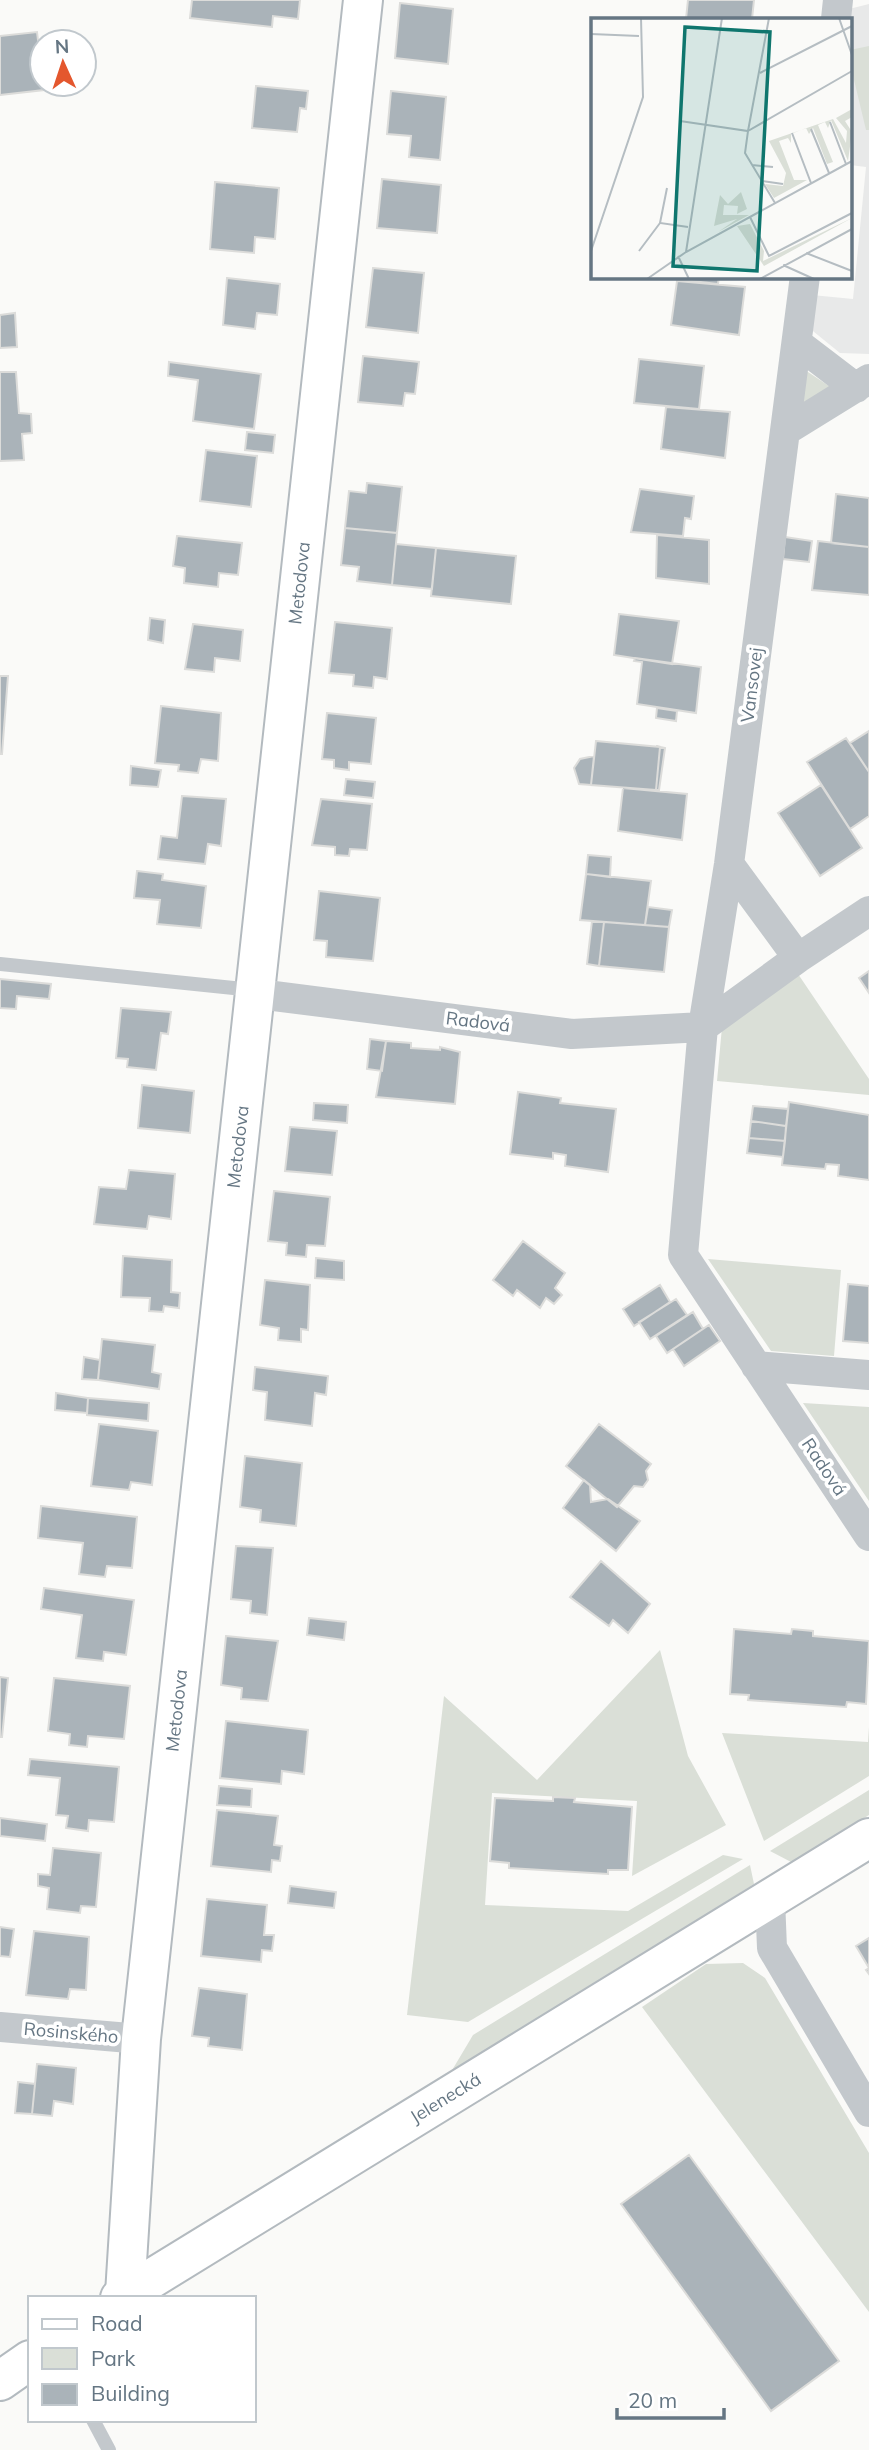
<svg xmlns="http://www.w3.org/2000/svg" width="869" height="2450" font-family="Mulish,sans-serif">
<rect width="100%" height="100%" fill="#fafaf8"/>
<!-- built -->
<path fill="#e8e9e9" d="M869,4V354L840,353L808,327L812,295L853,299L866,167L850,165V19L845,10Z"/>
<!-- green -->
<path fill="#dadfd7" d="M869,46V130H866L850,63V50Z
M802,368L832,388L796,410Z
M796,971L869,1079V1095L717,1081L722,1027Z
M708,1259L841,1270L834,1356L771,1351Z
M803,1403L869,1407V1501Z
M660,1650L688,1756L726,1825L632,1876L637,1801L492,1793L485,1905L628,1911L723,1855L743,1859L468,2022L407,2015L444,1696L537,1780Z
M869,1727V1776L764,1841L722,1733L868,1742Z
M869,1790V1815L793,1863L770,1851Z
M750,1865L754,1884L448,2077L473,2035Z
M743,1963L765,1978L869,2153V2312L642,2007L706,1964Z"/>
<!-- building -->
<path fill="#aab3b9" stroke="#dcdcda" stroke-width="2" d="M192,0H300L298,19L273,16L272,27L190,18Z
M688,0H754L752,19H686Z
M400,3L453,9L448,64L395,58Z
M37,32L44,90L0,95V36Z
M256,86L308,91L306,109L300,108L297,132L252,128Z
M391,91L446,97L440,160L409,157L411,136L387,134Z
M382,179L441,185L437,233L377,228Z
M215,182L279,188L275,239L255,237L254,253L210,249Z
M373,268L424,273L418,333L366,327Z
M648,276H719L718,284Z
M227,278L280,284L277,315L257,313L255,329L223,325Z
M677,281L745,287L739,335L671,325Z
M15,313L17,347L0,348V315Z
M363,356L419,362L415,394L405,393L403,406L358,402Z
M639,359L704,366L699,409L634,403Z
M169,362L261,374L254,429L193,421L198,380L168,376Z
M0,372H16L19,413L31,414L32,433L22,434L24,460L0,461Z
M666,407L730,412L725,458L661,449Z
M247,432L275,435L273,453L245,450Z
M206,450L257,456L251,507L200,501Z
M367,483L402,487L397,533L345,528L349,491L366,493Z
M640,489L694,496L691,519L685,518L683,536L631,532Z
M836,494L869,498V547L831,543Z
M345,528L397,533L392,585L357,581L359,567L341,565Z
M657,535L709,540V584L656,578Z
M177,536L242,543L238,575L219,573L218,587L184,583L185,568L173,566Z
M785,537L812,541L809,562L783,559Z
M818,541L869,547V595L812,590Z
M396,544L436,548L432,589L392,585Z
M436,548L516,556L511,604L431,596Z
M619,614L679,621L672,664L614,655Z
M150,618L165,620L163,643L148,640Z
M335,622L392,628L387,679L374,677L373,688L353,686L354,675L329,673Z
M193,624L243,630L240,661L215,658L214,672L185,669Z
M635,658L701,667L696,713L637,704L642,662L634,661Z
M0,676H8L2,754H0Z
M161,706L221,713L218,761L201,759L198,773L178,771L179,765L155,763Z
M657,708L677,711L676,721L656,718Z
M327,713L376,718L371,764L349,762V770L334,768V760L322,759Z
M869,731V772L850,743Z
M846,738L869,772V816L850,829L807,762Z
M596,741L660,747L656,790L591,785Z
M656,746L665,748L659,790H656L660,747Z
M594,756L591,785L579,784L574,768L580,759Z
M131,766L161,770L158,787L130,785Z
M346,779L375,782L373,798L344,795Z
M821,785L862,848L820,876L778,813Z
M623,788L687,794L682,840L618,831Z
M182,796L226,799L221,846L208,844L205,864L158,859L161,836L177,838Z
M321,799L372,804L367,850L350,849L349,856L335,855V847L312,845Z
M588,855L611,857L610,877L586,874Z
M137,871L163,874L162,880L206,886L201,928L157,924L160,900L134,898Z
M586,874L651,881L645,925L580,920Z
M319,891L380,898L373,961L326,957L327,941L314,940Z
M648,907L672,910L669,927L645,925Z
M592,921L604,922L599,966L587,964Z
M604,922L669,927L664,972L599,966Z
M869,971V993L859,978Z
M0,979L51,984L49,999L17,996L16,1009L0,1008Z
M121,1008L171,1012L168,1034L161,1033L156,1070L127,1067L128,1059L116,1058Z
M370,1039L386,1041L382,1071L367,1069Z
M386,1041L411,1043V1048L440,1050V1047L460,1052L455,1104L376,1097Z
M142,1085L194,1091L190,1133L138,1128Z
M518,1092L561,1098L560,1103L616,1109L608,1172L565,1166L566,1155L553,1153V1159L510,1154Z
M789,1102L869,1115V1180L838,1176L839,1165L826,1164L825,1169L782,1165Z
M314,1103L348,1105L347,1123L313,1120Z
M753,1106L788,1109L786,1126L751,1121Z
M751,1121L786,1126L785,1141L749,1138Z
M290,1127L337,1131L332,1175L285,1171Z
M749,1138L785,1141L783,1157L747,1153Z
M129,1170L175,1174L171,1219L149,1216L147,1229L94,1224L99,1187L126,1189Z
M274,1191L330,1197L325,1246L307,1245L306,1257L286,1255L287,1243L268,1241Z
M523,1241L565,1273L555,1288L562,1295L554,1304L546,1298L540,1308L517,1290L513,1296L493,1280Z
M123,1256L172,1260L171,1292L180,1293L179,1308L164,1306L163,1312L149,1311L150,1298L121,1297Z
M316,1258L344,1261V1280L315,1278Z
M265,1280L310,1285L308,1330L301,1329V1342L278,1340L279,1328L260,1325Z
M848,1284L869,1286V1343L843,1341Z
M660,1285L670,1302L634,1326L623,1309Z
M676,1299L687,1315L650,1339L639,1322Z
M693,1312L703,1329L667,1353L656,1336Z
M709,1325L720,1341L684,1366L673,1349Z
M102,1339L155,1345L152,1372L161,1374L159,1389L98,1380Z
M84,1357L100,1360L98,1380L82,1379Z
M255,1367L328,1376L326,1395L315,1393L312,1426L265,1420L267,1392L253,1390Z
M56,1393L88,1398L87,1413L55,1410Z
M88,1398L149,1403L148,1421L87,1415Z
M99,1424L158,1431L152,1485L131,1482L129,1490L91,1486Z
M599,1424L651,1464L646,1471L648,1480L643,1487L634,1486L617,1507L566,1466Z
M245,1456L302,1463L296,1526L260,1522L261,1510L240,1507Z
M584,1480L590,1485L591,1502L608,1499L640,1521L616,1551L563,1508Z
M41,1506L137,1517L132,1568L107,1566L105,1577L79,1574L83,1543L38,1538Z
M236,1546L273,1548L267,1615L250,1613L251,1601L231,1599Z
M601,1561L650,1604L628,1633L613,1620L609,1626L570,1597Z
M44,1588L134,1600L126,1655L104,1652L103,1661L76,1658L82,1615L41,1609Z
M309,1618L346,1622L344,1640L307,1635Z
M734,1629L791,1634L792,1629L813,1631V1636L869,1641L866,1704L847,1702L846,1707L748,1700L749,1695L730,1694Z
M226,1636L278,1641L268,1701L241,1699L242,1688L221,1685Z
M0,1677L8,1678L2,1737H0Z
M54,1678L130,1686L124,1739L88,1736L87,1747L69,1745L70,1734L48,1731Z
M226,1721L308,1730L304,1774L282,1771L281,1784L220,1778Z
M30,1759L119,1767L114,1822L89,1820L88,1831L66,1828L68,1816L56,1815L60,1778L28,1775Z
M219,1786L252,1789L251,1807L217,1805Z
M553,1797L575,1798L574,1802L632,1807L628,1870H608V1874L509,1868V1863L490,1861L495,1798L553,1801Z
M217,1810L278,1816L274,1845L282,1846L280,1861L272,1860L271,1872L211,1866Z
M0,1818L47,1824L45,1841L0,1836Z
M53,1848L101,1853L96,1907L81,1906L80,1913L47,1909L49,1888L38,1886V1874L50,1875Z
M290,1886L336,1892L334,1908L288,1903Z
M207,1899L267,1905L264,1935H274L272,1951L262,1950L261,1962L201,1956Z
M0,1927L14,1929L10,1957L0,1956Z
M34,1931L89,1937L86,1990L70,1989L68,1999L26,1995Z
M869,1938V1974L866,1970L869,1968L856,1946Z
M199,1988L247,1994L242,2050L208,2046L209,2038L192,2036Z
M37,2064L76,2068L73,2104L54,2101L52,2116L32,2114Z
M18,2082L35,2084L32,2114L15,2113Z
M689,2155L839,2361L771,2411L621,2204Z"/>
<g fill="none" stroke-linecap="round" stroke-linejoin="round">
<!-- secondary casing -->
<g stroke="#b3babf" stroke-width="42">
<g id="secondary">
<path id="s1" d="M125,2294L141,2039L363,0"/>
<path id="s2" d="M120,2298L869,1838"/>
<path d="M0,2381L30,2360"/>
</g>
</g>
<!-- lane -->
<path stroke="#c3c8cc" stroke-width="14" d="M0,964L253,990
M93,2420L109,2450"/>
<!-- street -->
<path stroke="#c3c8cc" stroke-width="30" d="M836,19L838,0
M797,343L856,388
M785,431L869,379
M729,864L798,958
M869,911L798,958L703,1027L683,1255L869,1536
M254,990L274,996L572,1034L703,1027L729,864L805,276
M756,1366L869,1375
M770,1899L772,1948L869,2112
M0,2027L141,2039"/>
<!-- secondary -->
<use href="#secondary" stroke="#fff" stroke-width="38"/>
</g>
<g text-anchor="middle" stroke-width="7" stroke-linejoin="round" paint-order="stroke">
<!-- street labels -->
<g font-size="18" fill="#657683" stroke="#fff">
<text dy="6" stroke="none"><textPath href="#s1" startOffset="1720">Metodova</textPath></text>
<text transform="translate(752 685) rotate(-83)" y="6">Vansovej</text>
<text transform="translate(478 1022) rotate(7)" y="6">Radová</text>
<text dy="6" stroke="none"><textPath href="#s1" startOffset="1153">Metodova</textPath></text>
<text transform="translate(824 1467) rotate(56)" y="6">Radová</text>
<text dy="6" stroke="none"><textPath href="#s1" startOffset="586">Metodova</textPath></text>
<text transform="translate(71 2033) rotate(5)" y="6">Rosinského</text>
<text dy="6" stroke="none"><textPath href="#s2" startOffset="382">Jelenecká</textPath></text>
</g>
</g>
<!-- overview -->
<g transform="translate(591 18)">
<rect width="261" height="261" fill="#fafaf8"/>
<path d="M261,91V99L254,103L261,114L257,143L240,102L237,110L234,104L227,107L242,144L236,146L222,110L218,116L215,110L200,116V125L197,120L188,123L203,162H216L183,180L174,166L192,168L195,155L178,123L242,101L255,125L256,113L245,100ZM150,174L156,191L146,196L147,188L133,187L132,197H158L127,214L146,201L123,208L129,177L137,186ZM261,200L173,248L146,208L159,206L173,233L172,243Z" fill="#dadfd7"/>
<path fill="none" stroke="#b5bdc2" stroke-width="2" d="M248,0L261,37M0,16L48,18M169,55L261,8M89,103L157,113L178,0M239,104L255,146M220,111L238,155M201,115L220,165M161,147L182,149M171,163L192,166M76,170L69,205L97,209M184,185L154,135L157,113L261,53M159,199L178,238L261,195M0,233L52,79L50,0M48,233L69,205M95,234L131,0M215,235L261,253M87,238L98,261M192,247L223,261M56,261L95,234L261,143M169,261L261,211"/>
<path fill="#0f766e" fill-opacity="0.15" stroke="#0f766e" stroke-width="3.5" d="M94,9L179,14L166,253L82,248Z"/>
<rect width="261" height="261" fill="none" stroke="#657683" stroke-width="3.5"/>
</g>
<!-- legend -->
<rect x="28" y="2296" width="228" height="126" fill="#ffffff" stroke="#c1c8cd" stroke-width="2"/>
<rect x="42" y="2319" width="35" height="10" fill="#ffffff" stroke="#c1c8cd" stroke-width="2"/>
<text x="91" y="2331" font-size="21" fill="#657683">Road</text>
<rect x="42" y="2348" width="35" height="21" fill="#dadfd7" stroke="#c1c8cd" stroke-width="2"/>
<text x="91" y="2366" font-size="21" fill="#657683">Park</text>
<rect x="42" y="2384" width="35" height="21" fill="#aab3b9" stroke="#c1c8cd" stroke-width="2"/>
<text x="91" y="2401" font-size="21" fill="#657683">Building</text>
<!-- north arrow -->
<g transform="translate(63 63) rotate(357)"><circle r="33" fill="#ffffff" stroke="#c1c8cd" stroke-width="2"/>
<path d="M0-5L12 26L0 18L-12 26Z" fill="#e4572e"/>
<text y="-10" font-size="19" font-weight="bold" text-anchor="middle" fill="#657683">N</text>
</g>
<!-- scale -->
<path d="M617 2408v10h107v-10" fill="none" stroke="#657683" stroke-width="3.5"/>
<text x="628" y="2408" font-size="21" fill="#657683" stroke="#ffffff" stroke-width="5" paint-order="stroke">20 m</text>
</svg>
